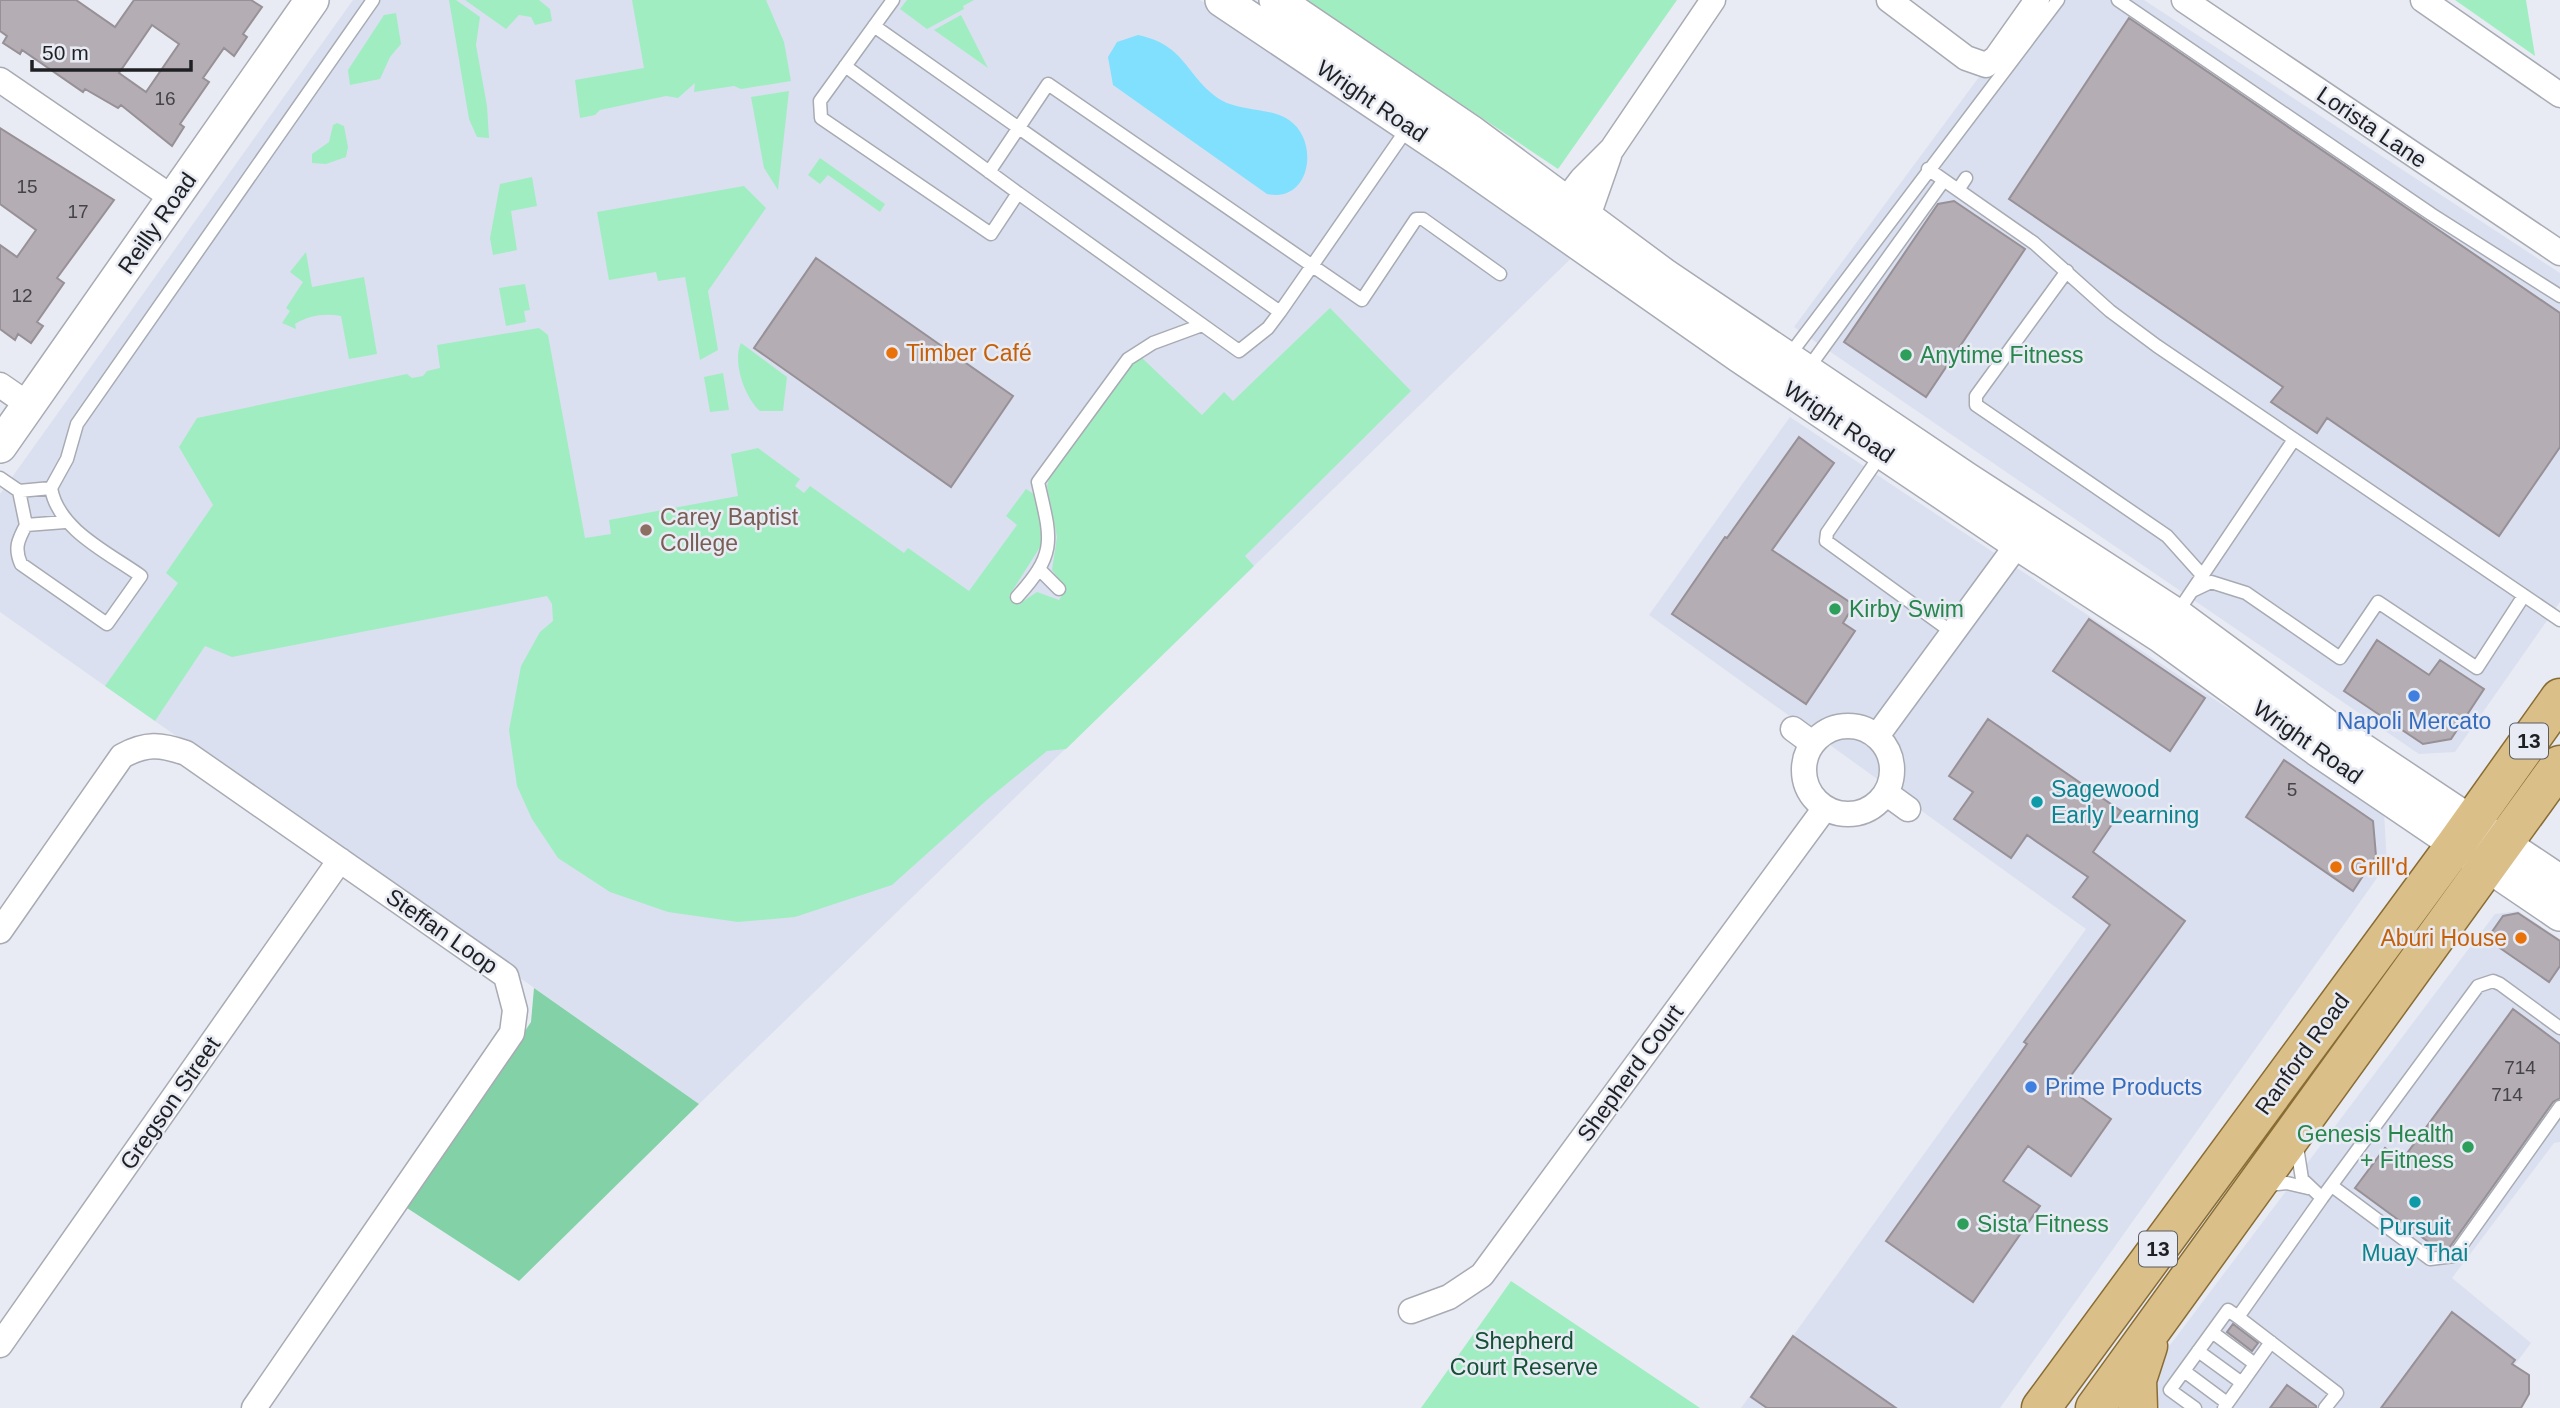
<svg xmlns="http://www.w3.org/2000/svg" width="2560" height="1408" font-family="Helvetica,sans-serif">
<rect width="100%" height="100%" fill="#e8ebf3"/>
<!-- built -->
<path fill="#dae0ef" d="M353,0H1200L1586,244L699,1104L0,612V494Z
M2036,0H2144L2560,273V602L2455,752L2419,754L1794,327Z
M1790,417L2384,812L2387,864L2000,1408H1741L2086,929L1649,615Z
M2518,911L2560,939V1142L2554,1143L2452,1278L2531,1343L2483,1408H2160L2154,1389L2158,1361L2495,914Z"/>
<!-- green -->
<path fill="#a0edc2" d="M449,0H456L480,17L476,45L487,106L489,138L477,137L469,119Z
M465,0H539L550,9L552,21L535,25L531,17L519,15L506,29Z
M632,0H766L784,42L791,81L741,89L734,86L694,92L695,83L678,98L666,96L600,110L595,115L580,118L575,80L644,68Z
M907,0H974L963,6L964,9L927,29L900,9Z
M1306,0H1677L1558,169Z
M2455,0H2526L2535,56Z
M396,13L401,44L390,57L380,79L350,85L348,70L384,15Z
M961,15L988,68L934,30Z
M789,91L778,190L764,168L751,97Z
M337,123L344,126L348,147L346,157L326,164L312,163V154L329,142L333,125Z
M820,158L885,204L880,212L828,175L820,184L808,175Z
M532,177L537,206L511,211L517,250L493,255L490,238L500,184Z
M744,186L766,208L708,291L718,350L700,360L685,277L658,281L656,272L609,280L597,212Z
M306,252L312,287L364,277L377,354L349,359L341,316C325,313 309,315 295,324L296,329L282,323L290,311L286,308L303,282L290,272Z
M525,284L530,310L524,311L526,322L506,326L499,288Z
M1330,308L1411,391L1245,556L1254,566L1066,749L1047,751L988,799L892,885L795,917L738,922L668,912L610,892L558,858L532,819L517,786L509,730L521,666L540,632L553,621L552,604L547,596L232,657L205,646L155,721L105,686L178,583L166,573L213,505L179,447L197,418L407,374L412,378L423,376L427,371L440,368L437,345L539,328L548,335L585,538L611,534L609,520L738,496L731,454L758,448L800,479L795,486L804,493L810,486L904,553L908,548L969,591L1017,525L1006,516L1026,489L1037,496L1042,544L1009,596L1019,604L1037,592L1059,600L1066,589L1052,570L1057,537L1047,486L1050,476L1132,362L1141,357L1202,415L1224,392L1233,401Z
M741,343L787,377L783,411H760C745,398 732,362 741,343Z
M723,373L729,410L710,412L704,377Z
M1511,1281L1700,1408H1421Z"/>
<!-- forest -->
<path fill="#83d1a6" d="M534,988L699,1104L519,1281L407,1208L531,1022Z"/>
<!-- water -->
<path fill="#81e0fe" d="M1138,35C1187,45 1186,78 1221,100C1242,112 1269,107 1289,120C1320,141 1311,203 1267,194L1113,85L1108,57L1117,42Z"/>
<!-- building -->
<path fill="#b4adb3" stroke="#979096" stroke-width="2" fill-rule="evenodd" d="M0,0H76L115,27L134,0H251L262,7L243,34L247,37L234,56L224,48L203,78L209,82L180,124L184,127L172,146L121,105L118,108L85,89L83,92L22,50L20,54L3,43L7,36L0,31ZM152,25L179,44L146,92L119,73Z
M2129,18L2560,313V447L2499,536L2327,418L2317,433L2271,402L2283,387L2009,199Z
M0,128L114,200L57,278L64,283L37,322L43,326L31,343L18,334L15,340L0,329V245L17,257L36,230L0,204Z
M1954,201L2025,249L1926,397L1844,342L1938,204Z
M816,258L1013,396L951,487L754,348Z
M1799,437L1834,463L1772,550L1854,605L1843,623L1855,631L1806,704L1672,614L1725,537L1727,538Z
M2089,619L2205,698L2170,751L2053,671Z
M2377,640L2429,675L2440,660L2484,689L2451,739L2423,744L2344,691Z
M1988,719L2121,811L2093,852L2185,921L2064,1085L2111,1119L2071,1176L2028,1146L2003,1181L2040,1206L1973,1302L1886,1241L2027,1044L2024,1042L2110,925L2073,897L2088,877L2027,835L2011,858L1954,819L1973,792L1949,776Z
M2284,760L2373,821L2376,856L2353,891L2246,817Z
M2518,913L2560,941V966L2549,982L2487,939L2503,916Z
M2513,1009L2560,1044V1098L2553,1102L2449,1248L2438,1249L2355,1188L2385,1148L2402,1160Z
M2452,1312L2515,1360L2512,1364L2529,1375V1394L2521,1408H2381Z
M2233,1324L2258,1343L2252,1351L2227,1332Z
M1793,1336L1896,1408H1767L1751,1397Z
M2287,1385L2316,1406V1408H2270Z"/>
<g fill="none" stroke-linecap="round" stroke-linejoin="round">
<!-- lane casing -->
<g stroke="#a8abb3" stroke-width="15">
<path id="lane" d="M893,0L820,101L821,118L991,234L1018,193L1239,351L1268,328L1280,312L1409,126
M2118,0L2431,214L2560,296
M874,26L1280,312
M845,66L1018,193
M1928,169L2034,243L2110,311L2157,346L2560,620
M989,172L1048,84L1362,300L1416,219H1423L1500,274
M1958,190L1966,178
M2067,271L1976,396V405L2167,536L2202,575
M1788,357L2058,0
M1807,370L1944,180
M1882,453L1827,533L1826,541L1953,633
M0,478L19,491L51,488L67,459L77,424L373,0
M19,491L26,525C18,540 14,548 21,564L107,624L141,576C109,553 58,530 51,488
M26,525L65,522
M1041,571L1059,589
M2192,591L2211,582L2246,593L2340,658L2378,602L2477,668L2523,597
M1017,597C1058,552 1051,539 1038,482L1128,359L1153,343L1202,325
M2177,613L2293,441
M2297,1147L2302,1179L2322,1198L2238,1317L2337,1393L2325,1408
M2268,1185L2287,1183L2308,1188
M2332,1186L2430,1259L2454,1256L2560,1107
M2322,1198L2478,986L2493,981L2500,984L2560,1028
M2212,1332L2255,1364
M2198,1351L2242,1383
M2184,1371L2227,1403
M2195,1408L2170,1390L2228,1310L2238,1317
M2224,1408L2271,1342"/>
</g>
<!-- street casing -->
<g stroke="#a8abb3" stroke-width="27">
<path id="street" d="M1889,0L1966,58L1986,65L1996,58L2037,0
M2184,0L2560,253
M2423,0L2560,95
M0,80L174,199
M1556,213L1582,179L1612,149L1713,0
M1580,230L1587,219L1609,156
M0,385L29,405
M1804 770a44 44 0 1 1 88 0a44 44 0 1 1-88 0Z
M1793,729L1812,743
M1877,736L2028,530
M1886,793L1908,809
M0,931L122,756C146,743 160,744 186,753L506,976L515,1010L512,1033L254,1408
M1411,1311L1449,1297L1482,1275L1825,808
M0,1345L340,860"/>
</g>
<!-- secondary casing -->
<g stroke="#a8abb3" stroke-width="36">
<path id="secondary" d="M1222,0L1456,157L1740,356L2019,544L2161,636L2317,749L2560,914
M1276,0L1472,133L1665,276L1966,479L2176,615L2329,728L2560,882
M0,446L312,0"/>
</g>
<!-- primary casing -->
<g stroke="#896c33" stroke-width="41">
<path id="primary" d="M2041,1408L2456,844L2560,698
M2095,1408L2560,765
M2138,1408L2137,1380L2148,1346"/>
</g>
<!-- lane -->
<use href="#lane" stroke="#fff" stroke-width="12"/>
<!-- street -->
<use href="#street" stroke="#fff" stroke-width="24"/>
<!-- secondary -->
<use href="#secondary" stroke="#fff" stroke-width="33"/>
<!-- primary -->
<use href="#primary" stroke="#dabf89" stroke-width="38"/>
</g>
<!-- markers -->
<g fill="#e8710a" stroke="#e8ebf3" stroke-width="2.5">
<circle cx="892" cy="353" r="7"/>
<circle cx="2336" cy="867" r="7"/>
<circle cx="2521" cy="938" r="7"/>
</g>
<g fill="#2e9e5b" stroke="#e8ebf3" stroke-width="2.5">
<circle cx="1906" cy="355" r="7"/>
<circle cx="1835" cy="609" r="7"/>
<circle cx="2468" cy="1147" r="7"/>
<circle cx="1963" cy="1224" r="7"/>
</g>
<circle fill="#8d6e63" stroke="#e8ebf3" stroke-width="2.5" cx="646" cy="530" r="7"/>
<g fill="#3f7fe0" stroke="#e8ebf3" stroke-width="2.5">
<circle cx="2414" cy="696" r="7"/>
<circle cx="2031" cy="1087" r="7"/>
</g>
<g fill="#0f9aa8" stroke="#e8ebf3" stroke-width="2.5">
<circle cx="2037" cy="802" r="7"/>
<circle cx="2415" cy="1202" r="7"/>
</g>
<g text-anchor="middle" stroke-width="5" stroke-linejoin="round" paint-order="stroke">
<!-- number labels -->
<g font-size="19" fill="#444347">
<text x="165" y="105">16</text>
<text x="27" y="193">15</text>
<text x="78" y="218">17</text>
<text x="22" y="302">12</text>
<text x="2292" y="796">5</text>
<text x="2520" y="1074">714</text>
<text x="2507" y="1101">714</text>
</g>
<!-- shield labels -->
<g fill="#e8ebf3" stroke="#5b5d61" stroke-width="2">
<rect x="2510" y="723.5" width="38" height="35" rx="5"/>
<rect x="2139" y="1231.5" width="38" height="35" rx="5"/>
</g>
<g font-size="21" font-weight="bold" fill="#1f2023">
<text x="2529" y="748">13</text>
<text x="2158" y="1256">13</text>
</g>
<!-- street labels -->
<g font-size="23" fill="#1f2023" stroke="#e8ebf3">
<text transform="translate(1372 101) rotate(34)" y="8">Wright Road</text>
<text transform="translate(2372 127) rotate(34)" y="8">Lorista Lane</text>
<text transform="translate(157 223) rotate(-55)" y="8">Reilly Road</text>
<text transform="translate(1839 422) rotate(34)" y="8">Wright Road</text>
<text transform="translate(2308 742) rotate(35)" y="8">Wright Road</text>
<text transform="translate(442 931) rotate(35)" y="8">Steffan Loop</text>
<text transform="translate(2302 1054) rotate(-54)" y="8">Ranford Road</text>
<text transform="translate(1630 1073) rotate(-54)" y="8">Shepherd Court</text>
<text transform="translate(170 1103) rotate(-55)" y="8">Gregson Street</text>
</g>
<!-- food labels -->
<g font-size="23" fill="#c56008" stroke="#e8ebf3" text-anchor="start">
<text x="906" y="361">Timber Café</text>
<text x="2350" y="875">Grill'd</text>
<text x="2507" y="946" text-anchor="end">Aburi House</text>
</g>
<!-- leisure labels -->
<g font-size="23" fill="#27864d" stroke="#e8ebf3" text-anchor="start">
<text x="1920" y="363">Anytime Fitness</text>
<text x="1849" y="617">Kirby Swim</text>
<text x="2454" y="1142" text-anchor="end">Genesis Health<tspan x="2454" dy="26">+ Fitness</tspan></text>
<text x="1977" y="1232">Sista Fitness</text>
</g>
<!-- education labels -->
<g font-size="23" fill="#785e54" stroke="#e8ebf3" text-anchor="start">
<text x="660" y="525">Carey Baptist<tspan x="660" dy="26">College</tspan></text>
</g>
<!-- shop labels -->
<g font-size="23" fill="#366cbe" stroke="#e8ebf3">
<text x="2414" y="729">Napoli Mercato</text>
<text x="2045" y="1095" text-anchor="start">Prime Products</text>
</g>
<!-- culture labels -->
<g font-size="23" fill="#0d838f" stroke="#e8ebf3" text-anchor="start">
<text x="2051" y="797">Sagewood<tspan x="2051" dy="26">Early Learning</tspan></text>
<text x="2415" y="1235" text-anchor="middle">Pursuit<tspan x="2415" dy="26">Muay Thai</tspan></text>
</g>
<!-- park labels -->
<g font-size="23" fill="#135034" stroke="#e8ebf3">
<text x="1524" y="1349">Shepherd<tspan x="1524" dy="26">Court Reserve</tspan></text>
</g>
</g>
<!-- scale -->
<path d="M32 60v10h159v-10" fill="none" stroke="#1f2023" stroke-width="3.5"/>
<text x="42" y="60" font-size="21" fill="#1f2023" stroke="#e8ebf3" stroke-width="5" paint-order="stroke">50 m</text>
</svg>
